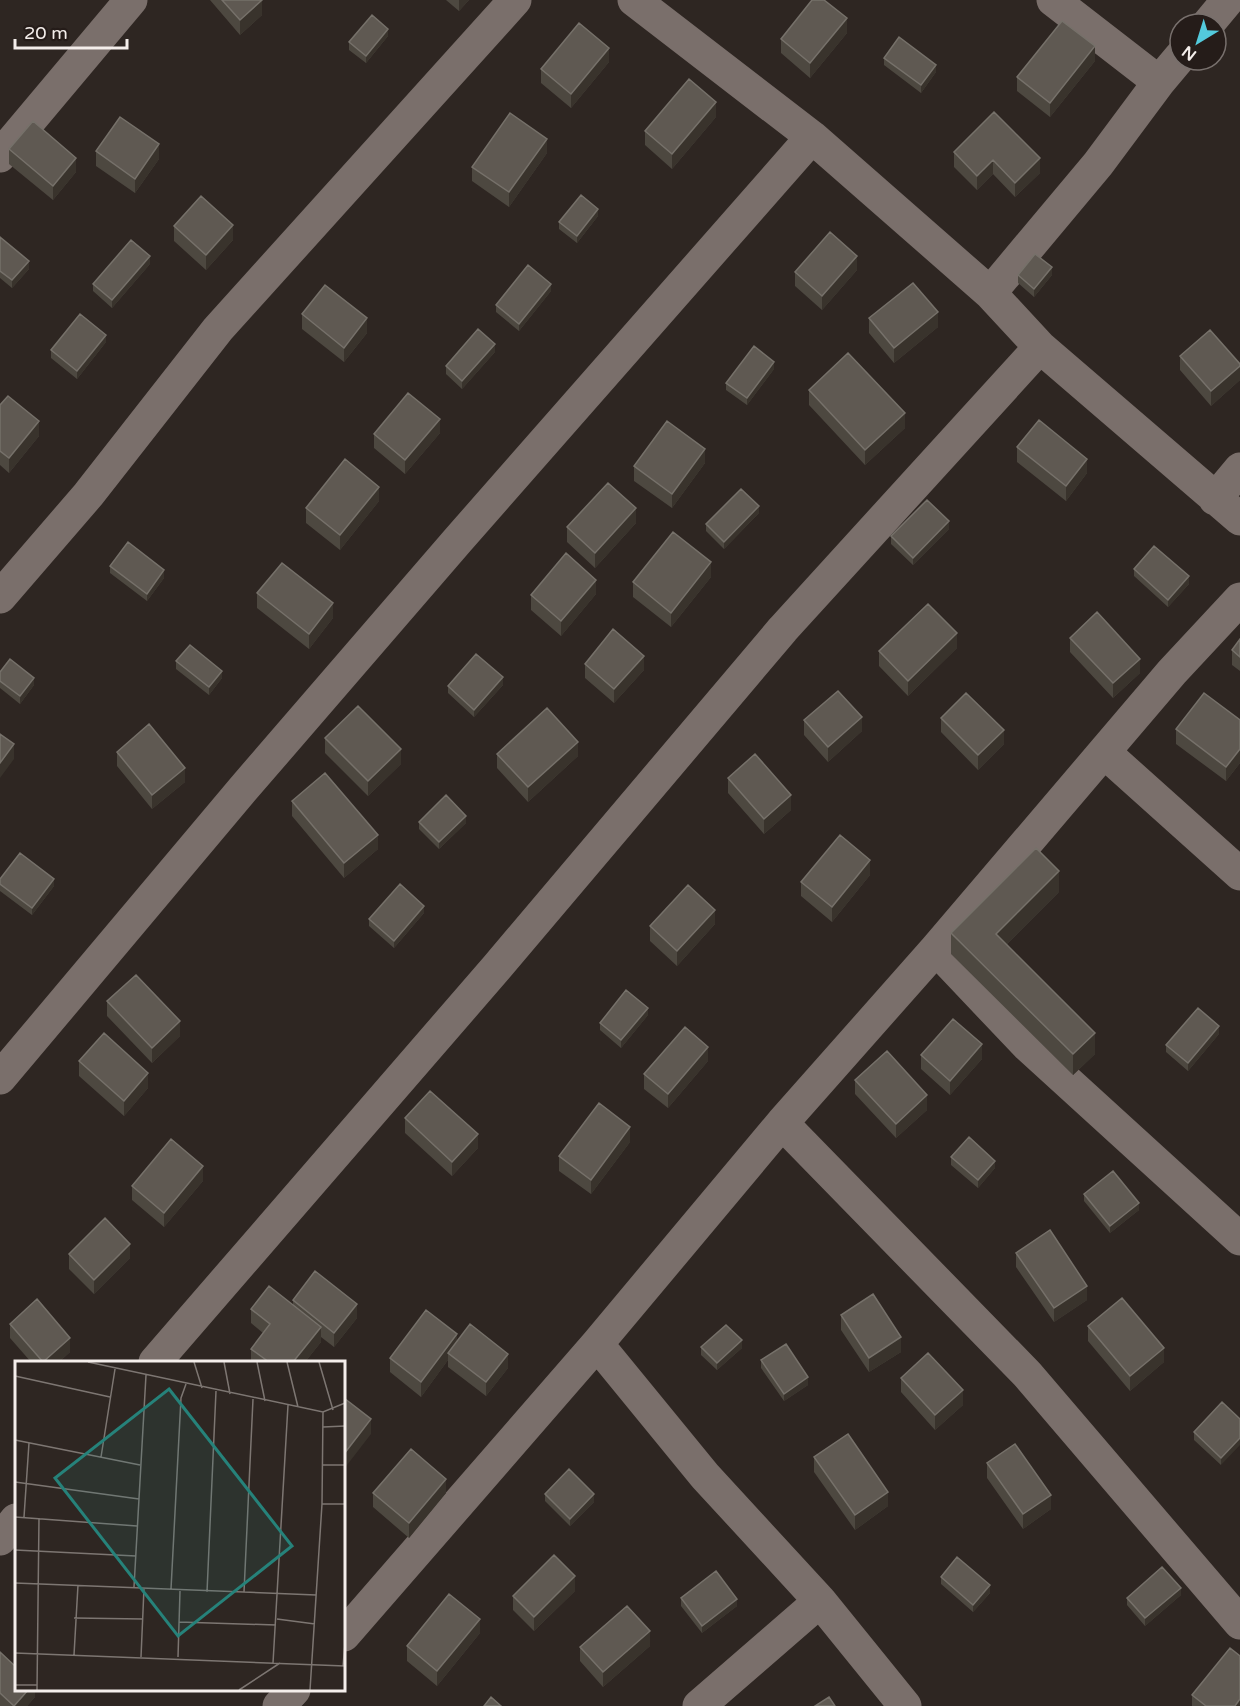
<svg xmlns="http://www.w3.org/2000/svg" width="1240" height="1706" font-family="'Varela Round',sans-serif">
<rect width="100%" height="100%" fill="#2e2622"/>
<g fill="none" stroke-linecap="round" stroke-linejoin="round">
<!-- minor -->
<path stroke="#7a6f6b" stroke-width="33" d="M634,0L812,137L990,293L1040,347L1240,519
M1053,0L1159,82
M1208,24L1228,0
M0,156L131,0
M990,293L1098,164L1159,82L1180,57
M1215,499L1240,469
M0,597L88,495L218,329L515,0
M1104,752L1240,874
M936,949L1027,1045L1240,1239
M0,1078L243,789L458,540L812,137
M782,1123L1027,1374L1240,1623
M597,1344L705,1476L820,1601L905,1706
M155,1362L497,967L783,629L1040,347
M0,1539L16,1520
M344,1635L597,1344L782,1123L936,949L1172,672L1240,599
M279,1706L294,1690
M699,1706L820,1601"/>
</g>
<!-- wall -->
<path fill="#4d4840" d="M210,0H262V15L240,35Z
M446,0H469L459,11Z
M847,33L810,78L781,53V39Z
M388,36L366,63L349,50V42Z
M884,58L936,72L921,93L884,65Z
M1095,61L1050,117L1017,91V77Z
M609,62L571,108L541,83V69Z
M994,112L1040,173L1015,197L993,174L977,190L954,167V152Z
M716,117L672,169L645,145V131Z
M9,149L76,172L53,200L9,164Z
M96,151L159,159L135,193L96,166Z
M547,153L509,207L472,181V167Z
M598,216L577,243L559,229V222Z
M174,226L233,240L206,270L174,241Z
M0,237L29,269L12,288L0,278Z
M150,264L112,308L93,291V284Z
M857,270L822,310L795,286V272Z
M1018,275H1052L1034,297L1018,283Z
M551,291L519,331L496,312V305Z
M302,314L367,333L344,362L302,329Z
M869,318L938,327L894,363L869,333Z
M106,342L77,379L51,358V350Z
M495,352L462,389L446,374V366Z
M1180,356L1240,364V380L1211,406L1180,370Z
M774,369L747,405L726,390V383Z
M809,390L905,428L865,465L809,405Z
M0,405L39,436L9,473L0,465Z
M440,433L405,474L374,448V434Z
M1017,447L1087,473L1066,501L1017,462Z
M705,463L672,508L634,481V466Z
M379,501L340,550L306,523V508Z
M759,513L724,549L706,531V524Z
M636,523L595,568L567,542V527Z
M949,529L913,565L891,544V536Z
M110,566L164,578L147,601L110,573Z
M1134,569L1189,584L1168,607L1134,576Z
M711,577L671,627L633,597V582Z
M257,593L333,618L309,649L257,608Z
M596,594L561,636L531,610V595Z
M1070,638L1140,673L1113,698L1070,652Z
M1240,639V671L1232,665V650Z
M957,648L908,696L879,666V651Z
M176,661L222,678L209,695L176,669Z
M585,664L644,670L614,703L585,678Z
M0,672L34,685L20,704L0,688Z
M503,685L474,717L448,693V686Z
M941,718L1004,744L978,770L941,732Z
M804,720L862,731L828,762L804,735Z
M1240,720V763L1226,781L1176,744V729Z
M325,738L401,764L368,796L325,753Z
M117,752L185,782L152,809L117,766Z
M497,754L578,756L528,802L497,768Z
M728,778L791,810L764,834L728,793Z
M292,801L378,849L344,878L292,816Z
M419,822L466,823L439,849L419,829Z
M870,875L832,922L801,896V882Z
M0,879L54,886L32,915L0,891Z
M1059,892L1007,944L1095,1054L1073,1075L951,954V933Z
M424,913L394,948L369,926V919Z
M715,924L677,966L650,941V926Z
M107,1001L180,1036L152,1063L107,1016Z
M648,1015L621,1048L600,1030V1023Z
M1219,1034L1188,1071L1166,1052V1045Z
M921,1055L982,1059L950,1095L921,1069Z
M79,1061L148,1088L124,1116L79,1076Z
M708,1061L668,1108L644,1089V1074Z
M855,1080L927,1110L896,1138L855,1094Z
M405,1118L478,1148L452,1176L405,1133Z
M630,1142L591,1194L559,1171V1156Z
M951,1157L995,1168L978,1188L951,1165Z
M203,1181L164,1227L132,1200V1186Z
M1084,1194L1139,1210L1110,1233L1084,1201Z
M1016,1253L1087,1300L1054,1322L1016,1267Z
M69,1254L130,1258L94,1294L69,1269Z
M293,1300L357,1318L334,1347L321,1337V1342L305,1362H251V1349L263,1333L251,1323V1309L293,1305Z
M841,1315L901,1352L869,1372L841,1330Z
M10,1324L70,1352L59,1362H31L10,1338Z
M1088,1326L1164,1362L1130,1391L1088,1341Z
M457,1341L508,1368L486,1396L448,1367V1360L421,1397L390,1372V1358Z
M701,1347L742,1348L717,1370L701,1355Z
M761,1360L808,1385L784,1401L761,1368Z
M901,1378L963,1405L935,1430L901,1392Z
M1222,1402L1221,1465L1194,1440V1432Z
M814,1457L888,1506L855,1530L814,1472Z
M987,1463L1051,1509L1023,1529L987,1478Z
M373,1493H446L409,1538L373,1507Z
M545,1494L594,1502L570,1526L545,1501Z
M941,1577L990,1593L973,1612L941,1584Z
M575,1591L534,1631L513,1610V1596Z
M1181,1595L1145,1626L1127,1605V1598Z
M681,1598L737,1606L702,1633L681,1606Z
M480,1633L437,1686L407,1661V1646Z
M650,1646L603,1687L580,1661V1647Z
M0,1652L35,1689V1697L27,1706H0Z
M1192,1695L1240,1706H1192Z"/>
<!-- shaded-wall -->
<path fill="#39332c" d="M262,0V15L240,35V20Z
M459,0H469L459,11Z
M847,18V33L810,78V63Z
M388,29V36L366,63V56Z
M1095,46V61L1050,117V103Z
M609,48V62L571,108V94Z
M936,65V72L921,93V85Z
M716,102V117L672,169V154Z
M547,139V153L509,207V192Z
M159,144V159L135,193V179Z
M76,158V172L53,200V186Z
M1040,158V173L1015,197V183Z
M993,160V174L977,190V176Z
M598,209V216L577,243V236Z
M233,225V240L206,270V255Z
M150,256V264L112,308V300Z
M857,256V270L822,310V296Z
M29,261V269L12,288V280Z
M1052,267V275L1034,297V289Z
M551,284V291L519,331V324Z
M938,312V327L894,363V348Z
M367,318V333L344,362V348Z
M106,335V342L77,379V371Z
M495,344V352L462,389V381Z
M774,362V369L747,405V398Z
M1240,366V380L1211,406V391Z
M905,413V428L865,465V450Z
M440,419V433L405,474V460Z
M39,421V436L9,473V458Z
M705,449V463L672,508V494Z
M1087,459V473L1066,501V486Z
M379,487V501L340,550V535Z
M759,506V513L724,549V542Z
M636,508V523L595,568V553Z
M949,521V529L913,565V558Z
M711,562V577L671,627V613Z
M164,570V578L147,601V594Z
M1189,576V584L1168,607V600Z
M596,580V594L561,636V621Z
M333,603V618L309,649V634Z
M957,633V648L908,696V681Z
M644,656V670L614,703V689Z
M1140,659V673L1113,698V683Z
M222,671V678L209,695V687Z
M503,677V685L474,717V710Z
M34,678V685L20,704V696Z
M862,717V731L828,762V747Z
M1004,730V744L978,770V755Z
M578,742V756L528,802V787Z
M14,744V759L0,778V763Z
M401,749V764L368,796V781Z
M1240,749V763L1226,781V767Z
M185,768V782L152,809V795Z
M791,795V810L764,834V819Z
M466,816V823L439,849V842Z
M378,835V849L344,878V863Z
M870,860V875L832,922V907Z
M1059,871V892L996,955V934Z
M54,879V886L32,915V908Z
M424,906V913L394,948V941Z
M715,910V924L677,966V951Z
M648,1008V1015L621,1048V1040Z
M180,1021V1036L152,1063V1048Z
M1219,1026V1034L1188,1071V1063Z
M1095,1033V1054L1073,1075V1054Z
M982,1044V1059L950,1095V1081Z
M708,1047V1061L668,1108V1094Z
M148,1073V1088L124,1116V1101Z
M927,1095V1110L896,1138V1124Z
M630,1127V1142L591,1194V1180Z
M478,1134V1148L452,1176V1162Z
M995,1161V1168L978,1188V1180Z
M203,1166V1181L164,1227V1213Z
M1139,1203V1210L1110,1233V1226Z
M130,1244V1258L94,1294V1280Z
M1087,1286V1300L1054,1322V1308Z
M357,1304V1318L334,1347V1333Z
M321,1327V1342L305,1362H293Z
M457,1334V1349L448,1353V1360L421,1397V1382Z
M901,1337V1352L869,1372V1358Z
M70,1338V1352L59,1362H43Z
M742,1340V1348L717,1370V1363Z
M1164,1348V1362L1130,1391V1376Z
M508,1354V1368L486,1396V1382Z
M808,1377V1385L784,1401V1394Z
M963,1390V1405L935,1430V1415Z
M371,1419V1434L344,1469V1454Z
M1240,1438V1445L1221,1465V1458Z
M446,1479V1493L409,1538V1523Z
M888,1492V1506L855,1530V1515Z
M594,1494V1502L570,1526V1519Z
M1051,1495V1509L1023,1529V1514Z
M575,1576V1591L534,1631V1617Z
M990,1585V1593L973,1612V1605Z
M1181,1588V1595L1145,1626V1618Z
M737,1599V1606L702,1633V1626Z
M480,1619V1633L437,1686V1671Z
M650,1631V1646L603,1687V1672Z
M29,1689H35V1697L27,1706H14Z
M1240,1699V1706H1235Z"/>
<!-- building -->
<path fill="#5f5952" stroke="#76716a" stroke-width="1.5" d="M222,0H262L240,20Z
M812,0H824L847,18L810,63L781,39Z
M372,15L388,29L366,56L349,42Z
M1062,21L1095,46L1050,103L1017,77Z
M579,23L609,48L571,94L541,69Z
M899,37L936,65L921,85L884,58Z
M689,79L716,102L672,154L645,131Z
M994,112L1040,158L1015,183L993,160L977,176L954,152Z
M510,113L547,139L509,192L472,167Z
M120,117L159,144L135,179L96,151Z
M33,121L76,158L53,186L9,149Z
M581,195L598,209L577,236L559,222Z
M201,196L233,225L206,255L174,226Z
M830,232L857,256L822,296L795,272Z
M0,237L29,261L12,280L0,271Z
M131,240L150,256L112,300L93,284Z
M1035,254L1052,267L1034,289L1018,275Z
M528,265L551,284L519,324L496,305Z
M913,283L938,312L894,348L869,318Z
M325,285L367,318L344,348L302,314Z
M80,314L106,335L77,371L51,350Z
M478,329L495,344L462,381L446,366Z
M1210,330L1240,364V366L1211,391L1180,356Z
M754,346L774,362L747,398L726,383Z
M848,353L905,413L865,450L809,390Z
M408,393L440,419L405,460L374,434Z
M8,396L39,421L9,458L0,451V405Z
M1039,420L1087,459L1066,486L1017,447Z
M667,421L705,449L672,494L634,466Z
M345,459L379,487L340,535L306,508Z
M608,483L636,508L595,553L567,527Z
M741,489L759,506L724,542L706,524Z
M927,500L949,521L913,558L891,536Z
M673,532L711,562L671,613L633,582Z
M128,542L164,570L147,594L110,566Z
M1154,546L1189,576L1168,600L1134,569Z
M566,553L596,580L561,621L531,595Z
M282,563L333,603L309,634L257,593Z
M928,604L957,633L908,681L879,651Z
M1097,612L1140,659L1113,683L1070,638Z
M613,629L644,656L614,689L585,664Z
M1240,639V657L1232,650Z
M190,645L222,671L209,687L176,661Z
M476,654L503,677L474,710L448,686Z
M10,659L34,678L20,696L0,681V672Z
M838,691L862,717L828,747L804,720Z
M966,693L1004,730L978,755L941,718Z
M1204,693L1240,720V749L1226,767L1176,729Z
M358,706L401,749L368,781L325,738Z
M547,708L578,742L528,787L497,754Z
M149,724L185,768L152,795L117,752Z
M0,734L14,744L0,763Z
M755,754L791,795L764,819L728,778Z
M325,773L378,835L344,863L292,801Z
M446,795L466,816L439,842L419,822Z
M840,835L870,860L832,907L801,882Z
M1036,848L1059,871L996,934L1095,1033L1073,1054L951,933Z
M20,853L54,879L32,908L0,884V879Z
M400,884L424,906L394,941L369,919Z
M688,885L715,910L677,951L650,926Z
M136,975L180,1021L152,1048L107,1001Z
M626,990L648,1008L621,1040L600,1023Z
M1198,1008L1219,1026L1188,1063L1166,1045Z
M953,1019L982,1044L950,1081L921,1055Z
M685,1027L708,1047L668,1094L644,1074Z
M104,1033L148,1073L124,1101L79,1061Z
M887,1051L927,1095L896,1124L855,1080Z
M430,1091L478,1134L452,1162L405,1118Z
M599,1103L630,1127L591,1180L559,1156Z
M969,1137L995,1161L978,1180L951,1157Z
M171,1139L203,1166L164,1213L132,1186Z
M1113,1171L1139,1203L1110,1226L1084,1194Z
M105,1218L130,1244L94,1280L69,1254Z
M1050,1230L1087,1286L1054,1308L1016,1253Z
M315,1271L357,1304L334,1333L293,1300Z
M269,1286L321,1327L293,1362H269L251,1349L270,1324L251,1309Z
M873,1294L901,1337L869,1358L841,1315Z
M1122,1298L1164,1348L1130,1376L1088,1326Z
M37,1299L70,1338L43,1362L10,1324Z
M426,1310L457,1334L421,1382L390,1358Z
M470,1324L508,1354L486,1382L448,1353Z
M726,1325L742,1340L717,1363L701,1347Z
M786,1344L808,1377L784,1394L761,1360Z
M928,1353L963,1390L935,1415L901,1378Z
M344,1398L371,1419L344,1454Z
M1222,1402L1240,1419V1438L1221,1458L1194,1432Z
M848,1434L888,1492L855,1515L814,1457Z
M1015,1444L1051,1495L1023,1514L987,1463Z
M411,1449L446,1479L409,1523L373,1493Z
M569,1469L594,1494L570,1519L545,1494Z
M554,1555L575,1576L534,1617L513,1596Z
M957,1557L990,1585L973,1605L941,1577Z
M1162,1567L1181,1588L1145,1618L1127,1598Z
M716,1571L737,1599L702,1626L681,1598Z
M449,1594L480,1619L437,1671L407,1646Z
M627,1606L650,1631L603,1672L580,1647Z
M1230,1648L1240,1656V1699L1235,1706H1206L1192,1695Z
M0,1652L16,1667V1689H29L14,1706L0,1693Z
M491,1697L501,1706H484Z
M829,1697L835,1706H815Z"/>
<!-- overview -->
<g transform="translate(15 1361)">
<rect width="330" height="330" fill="#2e2622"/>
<path fill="none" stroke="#7d7672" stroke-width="1.5" d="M73,1L308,51L330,42M179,1L187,27M209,1L215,33M242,1L250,40M272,1L283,46M304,1L318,49M0,15L95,36M308,66L330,65M0,79L125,104M86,96L100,8M307,104H330M0,121L124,138M307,143H330M0,156L122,165M9,156L14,82M0,189L121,195M0,222L301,234M119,226L131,14M156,228L166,37L171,23M192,231L201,30M229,231L238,38M59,257L128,258M262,258L300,263M164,261L261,264M0,292L330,305M59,294L63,224M126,296L129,227M163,296L165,230M258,302L273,44M328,305L330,283M0,324H22M22,329L24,157M224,329L265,302M295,329L307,143L308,51"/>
<path fill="#26827a" fill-opacity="0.15" stroke="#26827a" stroke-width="3" d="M154,28L277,185L163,275L40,117Z"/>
<rect width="330" height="330" fill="none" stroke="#f4eeeb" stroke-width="3"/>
</g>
<!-- north arrow -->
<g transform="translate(1198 42) rotate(218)"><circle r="28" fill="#251c19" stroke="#78706d" stroke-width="1.5"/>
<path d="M0-4.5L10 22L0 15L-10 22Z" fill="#53cadc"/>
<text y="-9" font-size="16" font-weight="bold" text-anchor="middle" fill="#f4eeeb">N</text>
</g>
<!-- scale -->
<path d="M15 39v9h112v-9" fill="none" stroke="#f4eeeb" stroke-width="3"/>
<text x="24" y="39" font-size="18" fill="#f4eeeb" stroke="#251c19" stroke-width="4.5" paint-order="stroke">20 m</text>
</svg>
